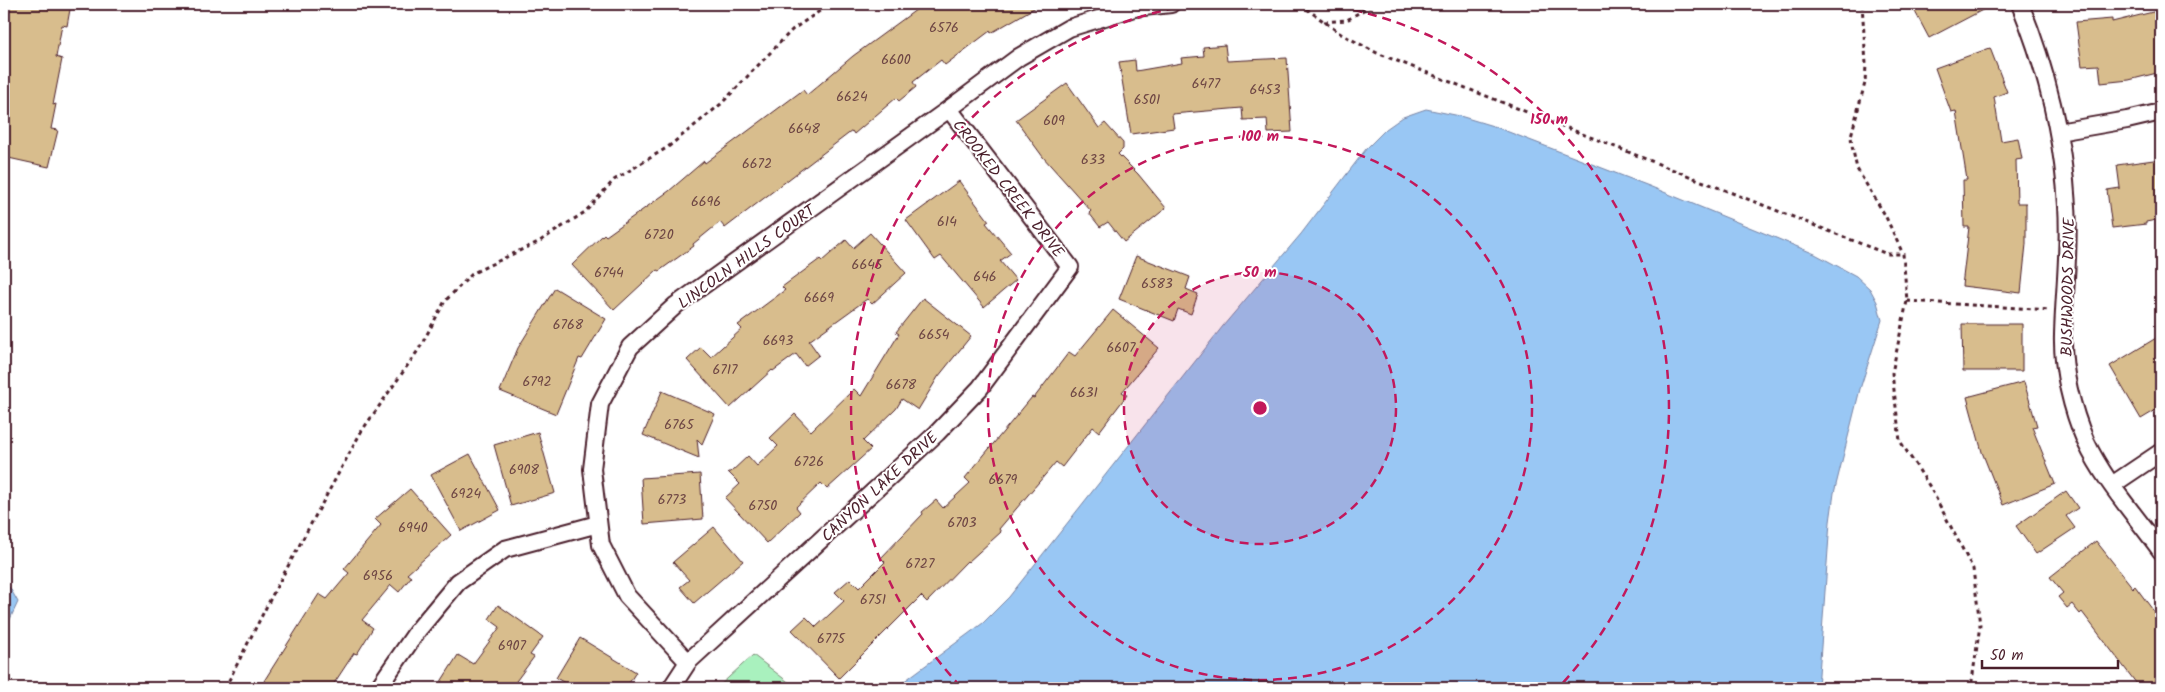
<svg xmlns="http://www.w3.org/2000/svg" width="2165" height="692" font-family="Kalam,sans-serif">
<rect width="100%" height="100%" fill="#fff"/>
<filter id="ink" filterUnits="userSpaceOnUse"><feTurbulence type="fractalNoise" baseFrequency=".02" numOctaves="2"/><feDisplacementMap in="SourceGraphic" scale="10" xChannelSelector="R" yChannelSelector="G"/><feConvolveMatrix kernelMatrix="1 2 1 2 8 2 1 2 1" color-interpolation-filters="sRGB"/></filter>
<g filter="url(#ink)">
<!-- green -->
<path fill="#a9f1be" stroke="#7a8874" d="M753,655L796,688H717Z"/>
<!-- water -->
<path fill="#99c7f4" stroke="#7984a4" d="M1426,109L1460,116L1493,126L1649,186L1815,254L1856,276L1870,289L1877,302L1882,320L1860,389L1834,493L1830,522L1818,688H1411C1396,680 1375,680 1360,688H895L983,623L1009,597L1223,326L1301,234L1366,149L1386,129L1403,117Z
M4,583L10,588L18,602L4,632Z"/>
<!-- building -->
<path fill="#d8bd8d" stroke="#4a1f2b" d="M10,4H71L67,26L62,25L56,57L62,59L53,105L56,104L51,129L58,130L49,167L4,157V33L5,26H8Z
M924,4H1041L991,33L990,31L945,65L941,60L913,82L916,87L899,101L896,98L854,134L852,131L725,228L720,222L693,244L694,246L659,271L657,270L614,310L572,265L604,234L606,236L669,191L704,161L705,163L803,90L807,95L853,56Z
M1911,4H1994L1929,38Z
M2157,11L2161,29V64L2156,66L2157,73L2129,80L2101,83L2099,65L2082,66L2076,22L2112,19V22Z
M1225,45L1227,61L1287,58L1292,132L1268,133L1267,119L1243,120L1242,108L1172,114L1174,128L1131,134L1119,62L1135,60L1136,71L1182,63L1181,58L1204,56L1203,47Z
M1990,48L2007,92L1994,97L2001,141L2018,138L2022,159L2016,160L2017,203H2026V244L2021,293L1962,286L1969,227H1964L1963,180H1967L1956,111L1951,112L1935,68Z
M1067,83L1099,128L1105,123L1123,143V149L1118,154L1138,174L1166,208L1124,242L1108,222L1100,227L1089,213L1091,211L1043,157L1016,120Z
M2161,159V219L2146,222V224L2112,228L2107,190L2120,188L2117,165Z
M959,181L989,221L986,223L1011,253L1000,261L1016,280L984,307L941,256L935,260L906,220Z
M870,233L906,273L872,304L867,299L809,341L819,355L805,366L796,354L773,371L772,370L730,408L687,360L701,347L711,357L742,329L738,325L785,290L782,287L820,259L822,261L846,240L853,248Z
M1136,256L1190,277L1186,289L1198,294L1191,314L1178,309L1174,321L1119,299Z
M555,288L606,319L582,359L579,358L556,414L500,391L518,348Z
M923,298L971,336L938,377L918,410L902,399L896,409L863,441L871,449L827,489L821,483L796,507L800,512L767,543L725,498L740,484L728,472H731L748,456L757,466L778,446L770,438L795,414L811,431L854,389L861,396L899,334L896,332Z
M1113,310L1159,348L1122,392L1127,395L1099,432L1093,427L1062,467L1056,462L999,529L1001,532L968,562L967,561L927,602L921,596L839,678L792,630L806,617L816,627L844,601L835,592L850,579L859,588L885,562L881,558L923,514L922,512L936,500L943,508L970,483L965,478L1032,397L1034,398L1069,352L1075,356Z
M1962,324H2022V371H1963Z
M2161,335V407L2141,419L2110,366Z
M2024,382L2037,426L2032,427L2055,484L2003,505L1982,452L1967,397Z
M662,391L715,414L702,444L697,439L699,458L643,435Z
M538,432L555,493L511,506L494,445Z
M470,454L500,510L461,531L431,475Z
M700,474L703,519L644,524L641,478Z
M410,489L451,535L407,574L411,577L399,592L391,585L362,620L373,628L357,654L354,653L331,688H275L264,681L319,594L327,599L349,573L344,569L381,525L375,519Z
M2066,491L2078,508L2066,516L2075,528L2036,554L2016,526Z
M714,527L743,561L694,603L680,587L689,580L673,562Z
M2096,541L2133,588L2135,586L2161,621V688H2140L2082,612L2080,614L2072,604L2067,608L2058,597L2063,593L2050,577Z
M498,605L543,637L530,655L534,657L511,688H437L458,655L473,664L500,627L489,619Z
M580,638L636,672L626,688H574L556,678Z"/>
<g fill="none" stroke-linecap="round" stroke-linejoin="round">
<!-- minor casing -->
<g stroke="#4a1f2b" stroke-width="20">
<path id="minor" d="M2020,4C2046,68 2063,137 2067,206C2070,249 2064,292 2063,335C2062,369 2072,410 2086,442C2104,481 2136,516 2161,551
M2058,132L2127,120L2161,112
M2112,485L2161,452
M688,662L627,596L601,545L592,469L600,404L630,347L676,305L949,109L1019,57L1069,28L1134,8L1171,4
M378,688L418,630L458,582L505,549L598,524
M671,688L688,662L937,433L980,388L1070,267L949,109"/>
</g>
<!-- path -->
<path stroke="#4a1f2b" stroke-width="3" stroke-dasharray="4 4" stroke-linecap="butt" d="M1300,4L1341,34L1377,53L1887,254H1903
M1862,4L1866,64L1865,83L1851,136L1852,146L1857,169L1885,215L1903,254L1907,301L1892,373L1900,441L1930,487L1973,569L1980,625L1971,688
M1324,22L1347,20L1373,4
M1907,301L2049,310
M4,685L10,688
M225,688L275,590L361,432L419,349L445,301L473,273L540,241L585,212L614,180L668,147L721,104L792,30L830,4"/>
<!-- minor -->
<use href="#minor" stroke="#fff" stroke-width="16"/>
</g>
</g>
<!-- distance rings -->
<circle cx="1260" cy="408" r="136" fill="#c2185b" fill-opacity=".12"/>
<g fill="none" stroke="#c2185b" stroke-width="2.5" stroke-dasharray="9 6">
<circle cx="1260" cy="408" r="136"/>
<circle cx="1260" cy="408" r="272"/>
<path d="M961 687A409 409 0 0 1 1196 4M1324 4A409 409 0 0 1 1559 687"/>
</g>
<g text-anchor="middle" stroke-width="4" stroke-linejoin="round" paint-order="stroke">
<!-- number labels -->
<g font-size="14" fill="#6e4644">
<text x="944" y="32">6576</text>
<text x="896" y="64">6600</text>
<text x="1206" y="88">6477</text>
<text x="1265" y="94">6453</text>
<text x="852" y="101">6624</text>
<text x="1147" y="104">6501</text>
<text x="1054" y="125">609</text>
<text x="804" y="133">6648</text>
<text x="1093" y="164">633</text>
<text x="757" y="168">6672</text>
<text x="706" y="206">6696</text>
<text x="947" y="226">614</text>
<text x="659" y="239">6720</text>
<text x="867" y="269">6645</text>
<text x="609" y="277">6744</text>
<text x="985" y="281">646</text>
<text x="1157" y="288">6583</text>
<text x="819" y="302">6669</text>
<text x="568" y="329">6768</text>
<text x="934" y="339">6654</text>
<text x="778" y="345">6693</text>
<text x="1121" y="352">6607</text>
<text x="725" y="374">6717</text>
<text x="537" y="386">6792</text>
<text x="901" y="389">6678</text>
<text x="1084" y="397">6631</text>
<text x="679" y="429">6765</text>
<text x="809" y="466">6726</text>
<text x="524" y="474">6908</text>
<text x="1003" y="484">6679</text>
<text x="466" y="498">6924</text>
<text x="672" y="504">6773</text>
<text x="763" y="510">6750</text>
<text x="962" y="527">6703</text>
<text x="413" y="532">6940</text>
<text x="920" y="568">6727</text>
<text x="378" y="580">6956</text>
<text x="873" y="604">6751</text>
<text x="831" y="643">6775</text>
<text x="512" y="650">6907</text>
</g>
<!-- street labels -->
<g font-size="16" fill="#4a1f2b" stroke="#fff">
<text transform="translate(1009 188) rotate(52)" y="6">CROOKED CREEK DRIVE</text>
<text transform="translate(746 256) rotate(-36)" y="6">LINCOLN HILLS COURT</text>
<text transform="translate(2067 287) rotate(-89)" y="6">BUSHWOODS DRIVE</text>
<text transform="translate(879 486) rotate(-43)" y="6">CANYON LAKE DRIVE</text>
</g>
</g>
<circle cx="1260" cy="408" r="8" fill="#c2185b" stroke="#fff" stroke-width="2.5"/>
<g font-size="15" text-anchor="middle" font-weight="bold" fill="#c2185b" stroke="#fff" stroke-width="4" stroke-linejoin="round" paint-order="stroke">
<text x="1549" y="124">150 m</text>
<text x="1260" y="141">100 m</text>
<text x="1260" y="277">50 m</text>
</g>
<!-- margin -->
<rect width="2165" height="692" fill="none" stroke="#fff" stroke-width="20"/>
<rect x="10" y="10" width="2145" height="672" fill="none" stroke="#4a1f2b" stroke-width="2" filter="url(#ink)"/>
<!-- scale -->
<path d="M1982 660v8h136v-8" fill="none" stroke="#4a1f2b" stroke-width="2.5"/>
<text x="1990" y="660" font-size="15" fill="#4a1f2b" stroke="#ffffff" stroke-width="4" paint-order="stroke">50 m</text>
</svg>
